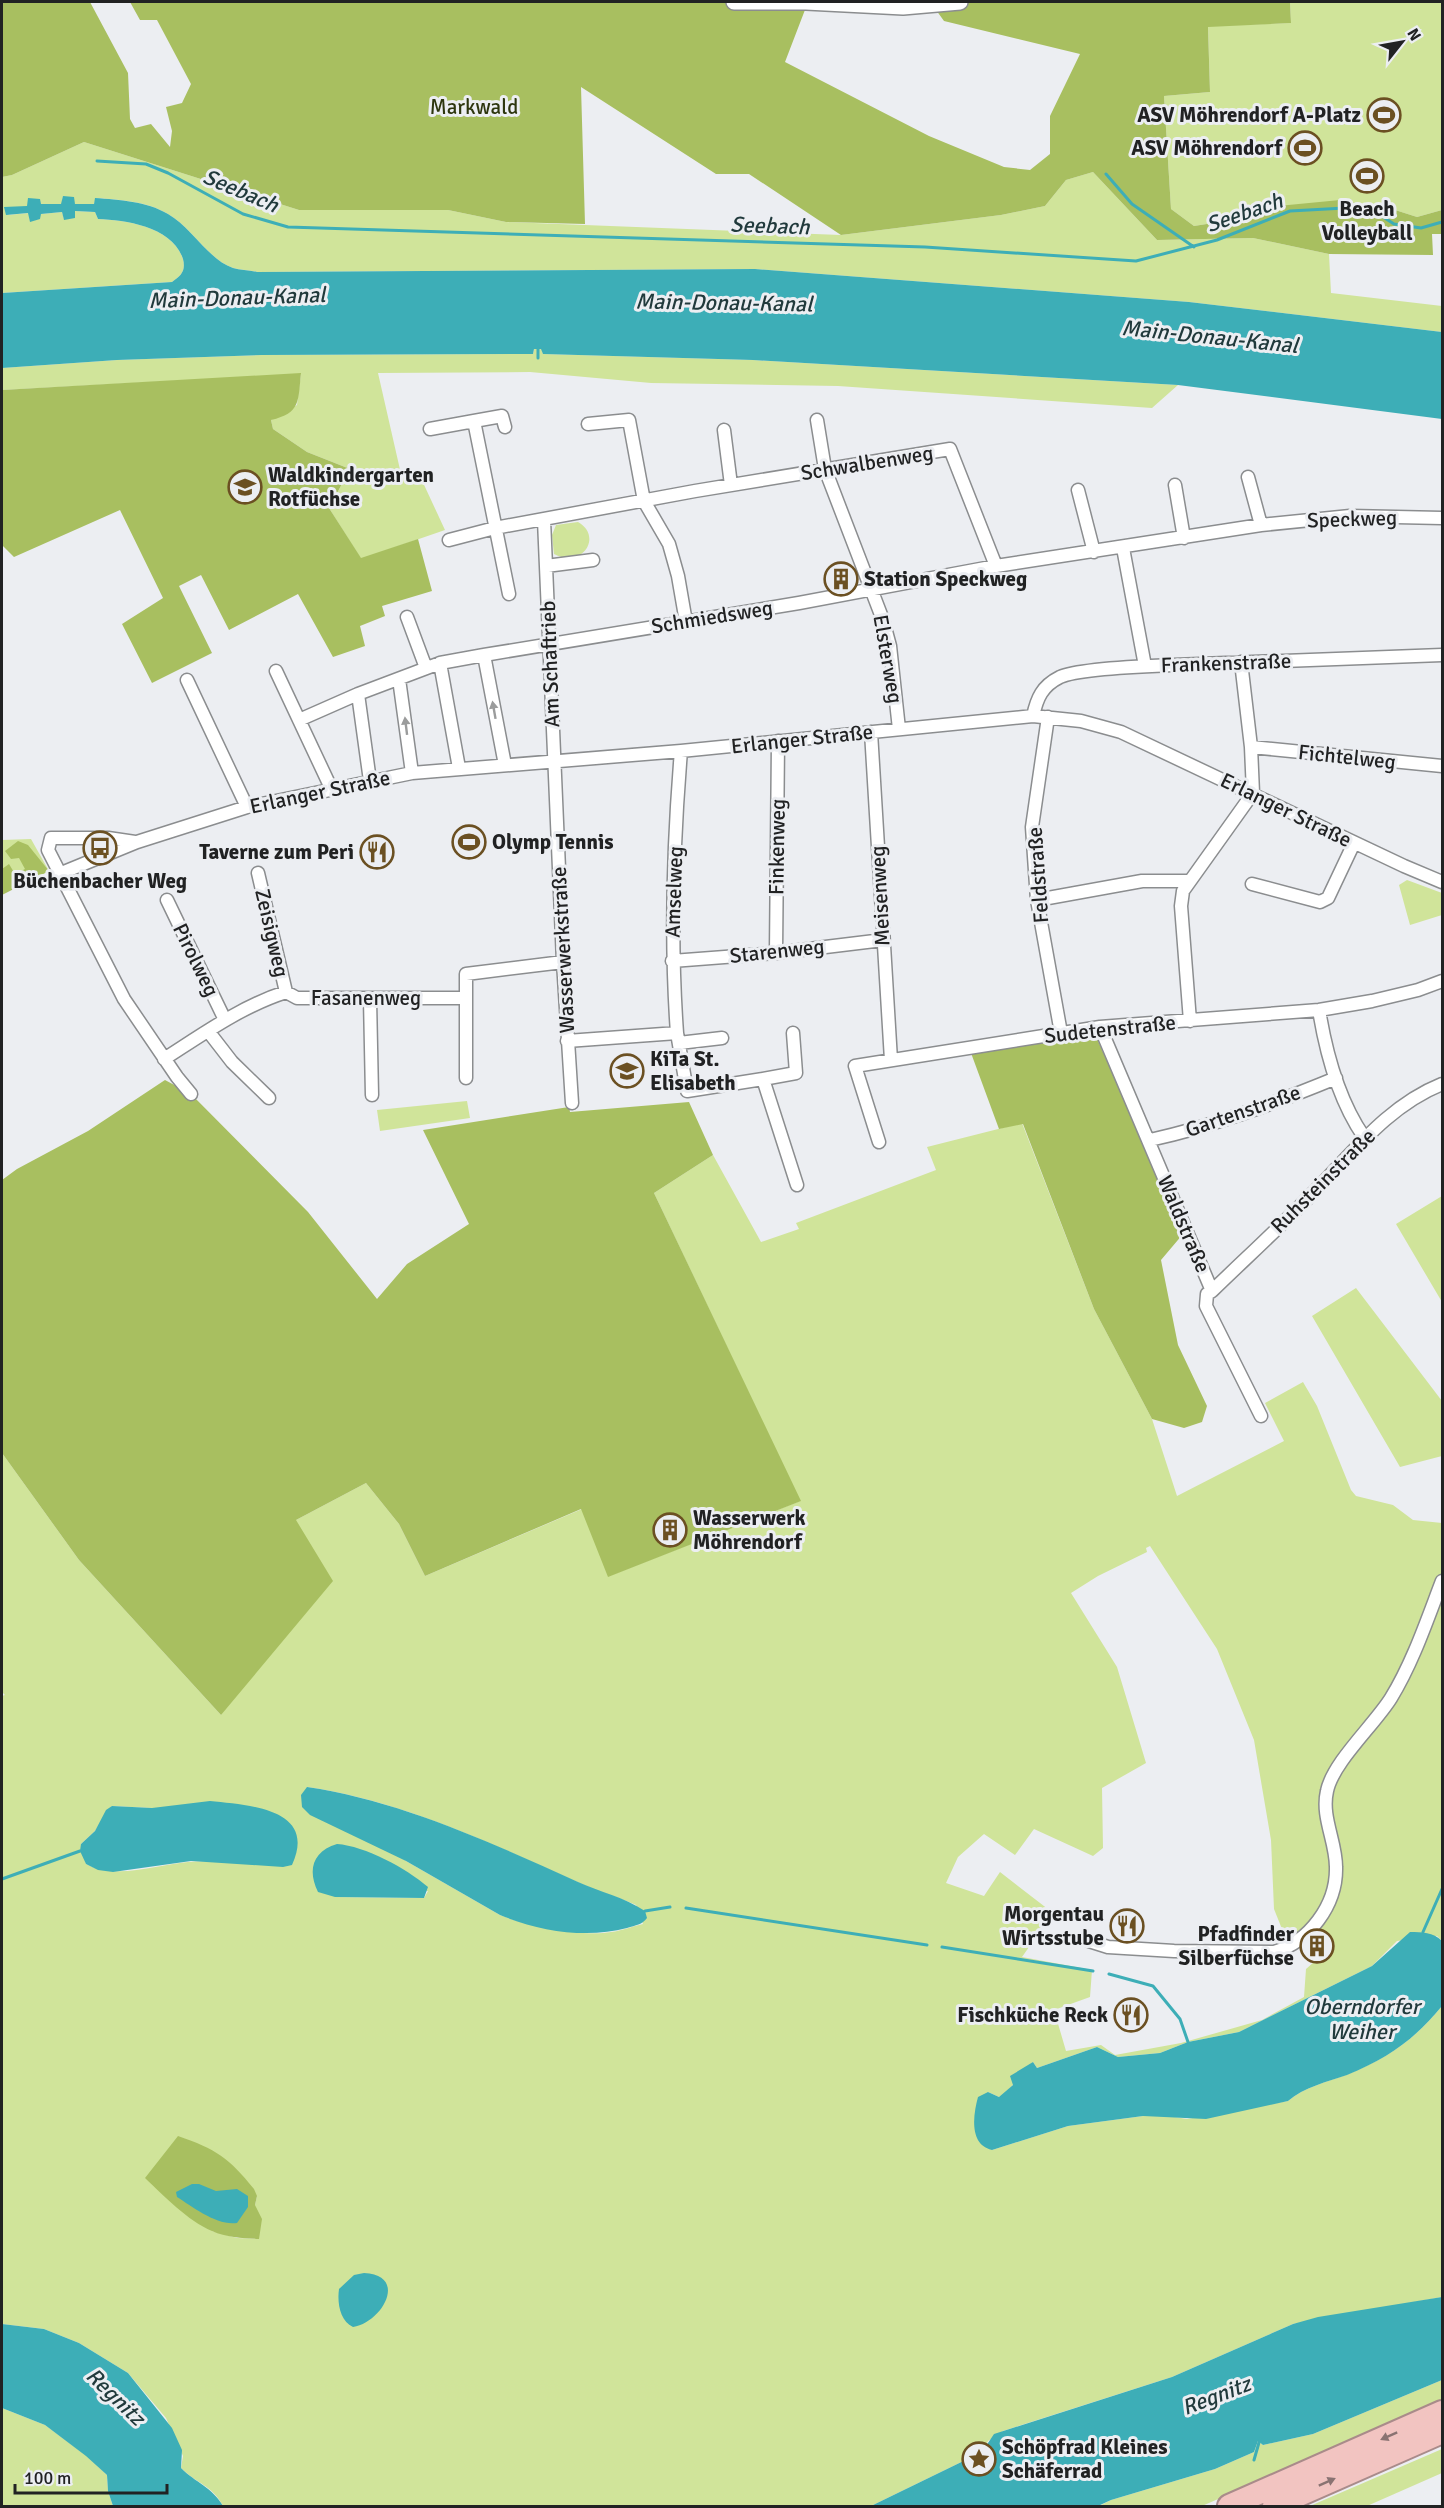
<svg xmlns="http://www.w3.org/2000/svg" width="1444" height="2508" font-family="Signika,sans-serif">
<rect width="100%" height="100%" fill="#eceef2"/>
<!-- green -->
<path fill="#d0e49a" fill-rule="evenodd" d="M1290,2H1442V210L1417,217L1392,209L1278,206L1232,220L1194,226L1171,209L1164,96L1210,92L1208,26L1291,23Z
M84,142L299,210H448L506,222L841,235L1001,215L1045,206L1066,180L1093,172L1157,240L1253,238L1329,254L1331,293L1442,306V332L1189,302L755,269L257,272C249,270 241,270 233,268C209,260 191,227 168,214C146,201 121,200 96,198L94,204H75L63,196L62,204L28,206L7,215L29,213L30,221L41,214L62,212L64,219L75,211L95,212L98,219C126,220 173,227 183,259C186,271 181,276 172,282L2,293V177L12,175Z
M534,349H542L543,354L753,360L1178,385L1152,408L838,386L651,383L530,372L378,373L401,474H419L445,530L361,559L329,508L350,469L307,452L273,429L271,420L297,405L301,374L2,390V368L117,360L262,355L533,354Z
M578,522C603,536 583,569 554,554L552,535L556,525Z
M31,839L49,871L2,894V840Z
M1407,880L1442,893V915L1410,925L1399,885Z
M467,1101L470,1118L380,1131L377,1110Z
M1022,1123L1094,1309L1152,1419L1177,1496L1284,1441L1265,1403L1303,1382L1317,1406L1351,1490L1356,1496L1393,1505L1413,1520L1442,1523V1941L1437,1936L1397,1941L1372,1966L1239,2032L1188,2042L1160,2053L1118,2057L1097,2047L1037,2068L1033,2062L1003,2096L999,2097L988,2092L992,2150L1068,2126L1143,2116L1162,2115L1187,2119L1288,2101C1304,2087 1327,2082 1346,2075C1388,2058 1414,2040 1442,2006V2297L1293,2324L1172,2377L1003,2431L988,2441L982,2452L871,2506H223C212,2485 197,2484 181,2468L183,2456L166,2418L128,2373L79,2343L44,2329L2,2324V1696L5,1695L2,1692V1453L79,1560L221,1715L296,1520L366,1483L399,1524L425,1576L582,1509L609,1576L800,1501L654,1193L713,1155L761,1242L799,1229L796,1223L936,1170L927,1147ZM1150,1546L1217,1649L1254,1740L1271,1840L1274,1909L1288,1944L1318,1924L1331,1947L1306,1969L1304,1997L1262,2020L1181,2043L1115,2055L1101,2045L1066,2051L1054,2010L1090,1997L1092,1970L1022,1957L1053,1913L1000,1872L984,1896L946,1883L958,1857L984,1834L1015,1855L1034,1829L1093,1856L1103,1848L1102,1788L1146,1763L1117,1667L1071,1593L1098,1576L1147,1552L1146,1548ZM307,1787C404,1801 496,1846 584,1885C601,1893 619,1897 636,1905L643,1924C632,1926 622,1931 611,1932C582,1937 527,1926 500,1915L406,1861ZM112,1806L152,1808L236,1863C221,1862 204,1860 188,1862C156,1865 116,1880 86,1864L81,1844L95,1831ZM428,1891L424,1898L335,1897ZM257,2196L255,2205L259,2239L237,2238L212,2231Z
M1442,1196V1302L1396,1224Z
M1356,1288L1442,1401V1456L1400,1467L1312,1316Z
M1442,2380V2402L1202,2506H1099L1111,2500L1215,2469L1254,2452L1258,2441L1263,2445L1313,2434Z
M2,2408L45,2425L87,2456L107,2475L108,2491L113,2506H2Z
M1442,2449V2473L1367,2506H1310Z"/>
<!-- forest -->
<path fill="#a8bf60" d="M2,2H90L128,73L130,119L135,128L151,124L170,147L172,131L166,107L182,103L191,84L157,20H140L130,2H808L785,62L929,136L1004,167L1030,170L1050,154V116L1080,54L944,21L931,3L939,2H1290L1291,23L1208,27L1210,92L1164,96L1171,209L1194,226L1232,220L1278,206L1340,200L1392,209L1417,217L1442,210V234H1432L1433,255L1329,254L1253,238L1157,240L1093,172L1066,180L1045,206L1001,215L841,235L749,174H716L581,87L585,224L506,222L448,210H299L84,142L12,175L2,177Z
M301,373C298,401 301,413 271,420L273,429L307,452L350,469L329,508L361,558L418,539L432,591L382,606L385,616L360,626L365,646L333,657L298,594L229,630L201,575L179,586L212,653L152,683L122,624L163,598L120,510L14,557L2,545V390Z
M18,841L28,845L49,871L2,895V869L9,864L15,874L25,869L19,858L11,859L5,851Z
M1095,1034L1183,1234L1161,1260L1178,1345L1207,1406L1202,1422L1184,1428L1152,1419L1094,1309L1023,1124L999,1129L971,1053Z
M165,1080L191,1094L308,1212L377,1299L407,1264L469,1224L423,1130L569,1107L570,1112L689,1102L713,1155L654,1193L801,1501L608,1577L581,1509L425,1576L399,1524L366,1483L296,1520L333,1581L221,1715L79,1560L2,1453V1180L17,1169L88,1131Z
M178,2136C216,2149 229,2158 254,2189L257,2196L255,2205L262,2219L259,2239C244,2238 227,2238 212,2231C188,2221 164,2196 145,2178Z"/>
<!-- water -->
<path fill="#3daeb7" d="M63,196L74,197L75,204H94L95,198C120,200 146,201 168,214C191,227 209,260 233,268C240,270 249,270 257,272L755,269L1189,302L1442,332V419L1178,385L753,360L543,354L541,349H534L533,354L262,355L117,360L2,368V293L172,282C181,276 186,271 183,259C173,227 126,220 98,219L95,212L75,211V218L64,220L62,212L41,214L40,219L30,222L28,213L6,215L4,207L27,206L28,198L40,199L41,204H61Z
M307,1787C401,1801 492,1843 578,1882C600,1892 624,1897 645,1911L647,1918C642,1925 636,1925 627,1928C586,1939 539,1931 500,1915L406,1861L310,1815L302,1807L301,1795Z
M210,1801C248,1805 318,1808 292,1865L283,1867L191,1861L113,1872L98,1870L86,1864L80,1851L81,1844L95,1831L106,1810L112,1806L152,1808Z
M337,1844C365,1846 406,1868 428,1887L424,1898L335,1897L318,1892C307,1870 313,1851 337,1844Z
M1410,1932C1422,1932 1433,1932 1442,1941V2006C1414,2040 1388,2058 1347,2075C1327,2082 1304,2087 1288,2101L1206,2119L1143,2116L1068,2126L992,2150C969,2145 973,2115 978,2097L988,2092L999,2097L1013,2085L1010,2076L1033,2062L1037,2068L1097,2047L1118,2057L1160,2053L1188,2042L1239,2032L1372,1966Z
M192,2184H199L216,2191L237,2189L248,2196V2207L237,2223C217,2226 193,2207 177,2197L176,2192Z
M364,2273C409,2275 382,2323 353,2327C340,2321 337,2303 339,2289L354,2275Z
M1442,2297V2380L1313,2434L1263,2445L1258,2441L1254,2452L1215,2469L1111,2500L1098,2506H871L982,2452L994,2434L1172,2377L1293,2324L1318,2317Z
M2,2324L44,2329L79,2343L128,2373L172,2428L182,2450L181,2468C196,2483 212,2487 223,2506H113L108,2491L107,2475L86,2456L45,2425L2,2408Z"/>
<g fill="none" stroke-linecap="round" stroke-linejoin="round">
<!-- stream -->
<path stroke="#3daeb7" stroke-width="3" d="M97,161L146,164L168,173L243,214L288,227L925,247L1136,261L1217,240L1290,211L1345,208L1377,213L1394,224L1421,228L1442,222
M1106,174L1132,204L1194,247
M538,358V349
M2,1879L80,1851
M686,1908L927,1945
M645,1911L670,1907
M1423,1932L1442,1889
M942,1947L1093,1971
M1109,1974L1153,1986L1180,2019L1188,2042
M1254,2460L1260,2439"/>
<!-- minor casing -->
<g stroke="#8b8d8f" stroke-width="15">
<path id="minor" d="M817,420L825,469L883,620L890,646L899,729
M474,421L502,416L505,427
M588,424L629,420L644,501L669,544L678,576L686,622
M430,429L474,421L509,594
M724,430L731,485
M1248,477L1261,525
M1175,485L1184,538
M1078,490L1094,552
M544,520L563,962L572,1103
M449,540L495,528L695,491L950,449L996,566
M1123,548L1145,666
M546,566L593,560
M407,617L426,668
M484,655L505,765
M440,663L459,768
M276,671L331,788
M399,679L412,773
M187,680L247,807
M358,694L370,781
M1033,716C1037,698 1042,686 1060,677C1080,668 1148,666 1173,665C1263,661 1353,658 1442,655
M1048,717L1032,827L1037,900L1061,1033
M299,720L358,694L440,663L484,655L799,603L996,566L1261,525L1350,516L1442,518
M871,732L891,1060
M1251,747L1442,766
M135,842L108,838H51L48,850L124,999L177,1077L191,1094
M258,873L286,992
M59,874L137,842L247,807L412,773L681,751L1033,716L1081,721L1121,732L1404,866L1442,882
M1252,884L1320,902L1328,898L1354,843
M167,900L225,1020
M1037,900L1142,881H1188
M776,953L778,741
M672,961L776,953L883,940
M466,998V1078
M370,999L372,1095
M1319,1010C1326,1053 1339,1101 1364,1137
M1190,1021L1181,906L1183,891L1253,793L1251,747L1241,662
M1100,1027L1212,1291L1207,1294L1206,1306L1261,1416
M208,1031L232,1062L269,1098
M677,1033L687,1091L763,1079L797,1185
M567,1041L677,1033C670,937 673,847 681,751
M679,1043L722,1038
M164,1059C203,1034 242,1006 286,992L297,998H466V974L563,962
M763,1079L796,1073L793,1033
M1150,1140C1214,1126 1275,1103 1336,1078
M879,1142L855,1066L1100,1027L1319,1010L1372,1001L1418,990L1442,981
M1212,1291C1245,1259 1279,1228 1311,1195C1352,1154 1387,1106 1442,1084
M1089,1941L1108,1947L1174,1951L1274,1952C1309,1942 1337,1905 1336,1867C1336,1841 1321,1817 1327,1791C1333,1762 1375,1724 1391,1698C1413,1662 1427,1620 1442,1581"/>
</g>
<!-- tertiary casing -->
<g stroke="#8b8d8f" stroke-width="18">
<path id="tertiary" d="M734,2H806L903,7L960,2"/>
</g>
<!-- motorway casing -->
<g stroke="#a98b8a" stroke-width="26">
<path id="motorway" d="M1229,2506L1442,2412
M1274,2506L1442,2432"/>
</g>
<!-- minor -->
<use href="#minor" stroke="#fff" stroke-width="12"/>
<!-- tertiary -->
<use href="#tertiary" stroke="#fff" stroke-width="15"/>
<!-- motorway -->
<use href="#motorway" stroke="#f2c4c1" stroke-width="22"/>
</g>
<!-- one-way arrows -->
<defs><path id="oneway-solid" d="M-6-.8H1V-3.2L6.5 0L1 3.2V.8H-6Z" transform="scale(1.5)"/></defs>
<g fill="#9b9c9c">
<use href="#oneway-solid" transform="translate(494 710) rotate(-100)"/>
<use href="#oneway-solid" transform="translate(406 726) rotate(-97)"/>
</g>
<g fill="#8a7372">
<use href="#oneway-solid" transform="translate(1389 2436) rotate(156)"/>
<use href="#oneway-solid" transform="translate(1327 2482) rotate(-24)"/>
</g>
<!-- icons -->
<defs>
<g id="stadium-ring" transform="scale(1.725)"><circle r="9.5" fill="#eceef2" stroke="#6b5022" stroke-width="1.5"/><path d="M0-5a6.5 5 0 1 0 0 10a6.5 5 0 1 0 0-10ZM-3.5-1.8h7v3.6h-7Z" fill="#6b5022"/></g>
<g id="school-ring" transform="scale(1.725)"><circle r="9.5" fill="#eceef2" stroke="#6b5022" stroke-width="1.5"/><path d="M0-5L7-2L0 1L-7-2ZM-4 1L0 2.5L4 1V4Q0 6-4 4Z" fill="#6b5022"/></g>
<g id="building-ring" transform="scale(1.725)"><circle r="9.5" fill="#eceef2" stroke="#6b5022" stroke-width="1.5"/><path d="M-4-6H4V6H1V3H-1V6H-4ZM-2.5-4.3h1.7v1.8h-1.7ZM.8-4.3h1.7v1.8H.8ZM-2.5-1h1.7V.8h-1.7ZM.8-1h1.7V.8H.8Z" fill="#6b5022"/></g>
<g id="bus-ring" transform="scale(1.725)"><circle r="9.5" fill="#eceef2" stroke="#6b5022" stroke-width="1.5"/><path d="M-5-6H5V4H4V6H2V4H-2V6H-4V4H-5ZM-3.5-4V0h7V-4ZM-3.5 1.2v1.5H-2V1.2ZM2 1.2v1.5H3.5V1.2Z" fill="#6b5022"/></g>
<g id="restaurant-ring" transform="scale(1.725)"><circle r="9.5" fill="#eceef2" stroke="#6b5022" stroke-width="1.5"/><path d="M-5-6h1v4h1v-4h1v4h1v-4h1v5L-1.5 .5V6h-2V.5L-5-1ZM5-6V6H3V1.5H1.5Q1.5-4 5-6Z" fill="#6b5022"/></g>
<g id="sight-ring" transform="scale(1.725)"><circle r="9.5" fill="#eceef2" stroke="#6b5022" stroke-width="1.5"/><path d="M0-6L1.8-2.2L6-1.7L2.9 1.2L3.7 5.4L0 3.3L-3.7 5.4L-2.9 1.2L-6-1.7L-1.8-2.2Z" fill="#6b5022"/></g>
</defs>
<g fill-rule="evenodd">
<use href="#stadium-ring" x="1384" y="115"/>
<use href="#stadium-ring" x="1305" y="148"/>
<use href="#stadium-ring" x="1367" y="176"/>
<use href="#school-ring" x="245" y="487"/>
<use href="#building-ring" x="841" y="579"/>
<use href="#stadium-ring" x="469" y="842"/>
<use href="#bus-ring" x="100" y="848"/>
<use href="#restaurant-ring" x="377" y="852"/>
<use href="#school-ring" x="627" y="1071"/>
<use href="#building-ring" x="670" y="1530"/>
<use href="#restaurant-ring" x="1127" y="1926"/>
<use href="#building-ring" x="1317" y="1946"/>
<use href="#restaurant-ring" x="1131" y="2015"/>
<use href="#sight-ring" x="979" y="2459"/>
</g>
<g text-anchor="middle" stroke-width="6" stroke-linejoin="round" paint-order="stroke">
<!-- park labels -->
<g font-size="21" fill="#2d360e" stroke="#eceef2">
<text x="474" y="114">Markwald</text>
</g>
<!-- poi labels -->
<g font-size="21" font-weight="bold" fill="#212223" stroke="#eceef2" text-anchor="end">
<text x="1361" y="122">ASV Möhrendorf A-Platz</text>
<text x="1282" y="155">ASV Möhrendorf</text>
<text x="1367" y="216" text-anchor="middle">Beach<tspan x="1367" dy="24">Volleyball</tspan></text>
<text x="268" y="482" text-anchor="start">Waldkindergarten<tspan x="268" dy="24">Rotfüchse</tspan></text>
<text x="864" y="586" text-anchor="start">Station Speckweg</text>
<text x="492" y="849" text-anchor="start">Olymp Tennis</text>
<text x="354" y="859">Taverne zum Peri</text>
<text x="100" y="888" text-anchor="middle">Büchenbacher Weg</text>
<text x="650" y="1066" text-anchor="start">KiTa St.<tspan x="650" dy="24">Elisabeth</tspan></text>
<text x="693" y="1525" text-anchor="start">Wasserwerk<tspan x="693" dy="24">Möhrendorf</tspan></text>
<text x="1104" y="1921">Morgentau<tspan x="1104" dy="24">Wirtsstube</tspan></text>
<text x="1294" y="1941">Pfadfinder<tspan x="1294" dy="24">Silberfüchse</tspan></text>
<text x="1108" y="2022">Fischküche Reck</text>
<text x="1002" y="2454" text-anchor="start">Schöpfrad Kleines<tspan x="1002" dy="24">Schäferrad</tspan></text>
</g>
<!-- street labels -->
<g font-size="21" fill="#212223" stroke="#eceef2">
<text transform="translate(867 463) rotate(-9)" y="7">Schwalbenweg</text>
<text transform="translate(1352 519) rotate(-2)" y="7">Speckweg</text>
<text transform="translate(712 617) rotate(-9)" y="7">Schmiedsweg</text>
<text transform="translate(888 659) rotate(80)" y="7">Elsterweg</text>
<text transform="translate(1226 663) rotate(-2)" y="7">Frankenstraße</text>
<text transform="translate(550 664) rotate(-92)" y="7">Am Schaftrieb</text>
<text transform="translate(802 739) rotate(-6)" y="7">Erlanger Straße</text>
<text transform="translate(1347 757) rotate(6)" y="7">Fichtelweg</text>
<text transform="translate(320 792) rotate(-12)" y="7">Erlanger Straße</text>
<text transform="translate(1286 810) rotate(26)" y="7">Erlanger Straße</text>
<text transform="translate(777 847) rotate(-89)" y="7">Finkenweg</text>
<text transform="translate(1038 875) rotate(-94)" y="7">Feldstraße</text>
<text transform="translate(674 892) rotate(-88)" y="7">Amselweg</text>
<text transform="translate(880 896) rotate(-93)" y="7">Meisenweg</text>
<text transform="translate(272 933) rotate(77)" y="7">Zeisigweg</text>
<text transform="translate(563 950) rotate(-93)" y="7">Wasserwerkstraße</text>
<text transform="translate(777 951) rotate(-6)" y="7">Starenweg</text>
<text transform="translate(196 960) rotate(64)" y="7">Pirolweg</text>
<text x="366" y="1005">Fasanenweg</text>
<text transform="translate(1110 1029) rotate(-6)" y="7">Sudetenstraße</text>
<text transform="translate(1243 1111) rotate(-19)" y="7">Gartenstraße</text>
<text transform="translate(1323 1181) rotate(-45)" y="7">Ruhsteinstraße</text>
<text transform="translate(1184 1224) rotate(67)" y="7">Waldstraße</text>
</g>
<!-- water labels -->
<g font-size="22" font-style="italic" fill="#213a3c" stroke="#eceef2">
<text transform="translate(241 190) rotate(23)" y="8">Seebach</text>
<text transform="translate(1244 212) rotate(-19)" y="8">Seebach</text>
<text transform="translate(770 225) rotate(2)" y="8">Seebach</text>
<text transform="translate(237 297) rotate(-2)" y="8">Main-Donau-Kanal</text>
<text transform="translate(724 302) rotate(1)" y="8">Main-Donau-Kanal</text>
<text transform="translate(1210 336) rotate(6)" y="8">Main-Donau-Kanal</text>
<text x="1362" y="2014">Oberndorfer<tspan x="1362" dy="25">Weiher</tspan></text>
<text transform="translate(1216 2395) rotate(-21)" y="8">Regnitz</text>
<text transform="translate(116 2396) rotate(44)" y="8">Regnitz</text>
</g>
</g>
<!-- border -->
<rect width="1444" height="2508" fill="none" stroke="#212223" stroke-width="6"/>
<!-- north arrow -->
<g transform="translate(1402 42) rotate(59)" stroke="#eceef2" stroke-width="4.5" paint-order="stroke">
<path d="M0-4.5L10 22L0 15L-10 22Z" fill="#212223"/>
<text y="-9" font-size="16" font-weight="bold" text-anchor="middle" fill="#212223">N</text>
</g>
<!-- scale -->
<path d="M15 2484v9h152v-9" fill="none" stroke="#212223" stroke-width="3"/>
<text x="24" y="2484" font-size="18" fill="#212223" stroke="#eceef2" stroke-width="4.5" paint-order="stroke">100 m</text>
</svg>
